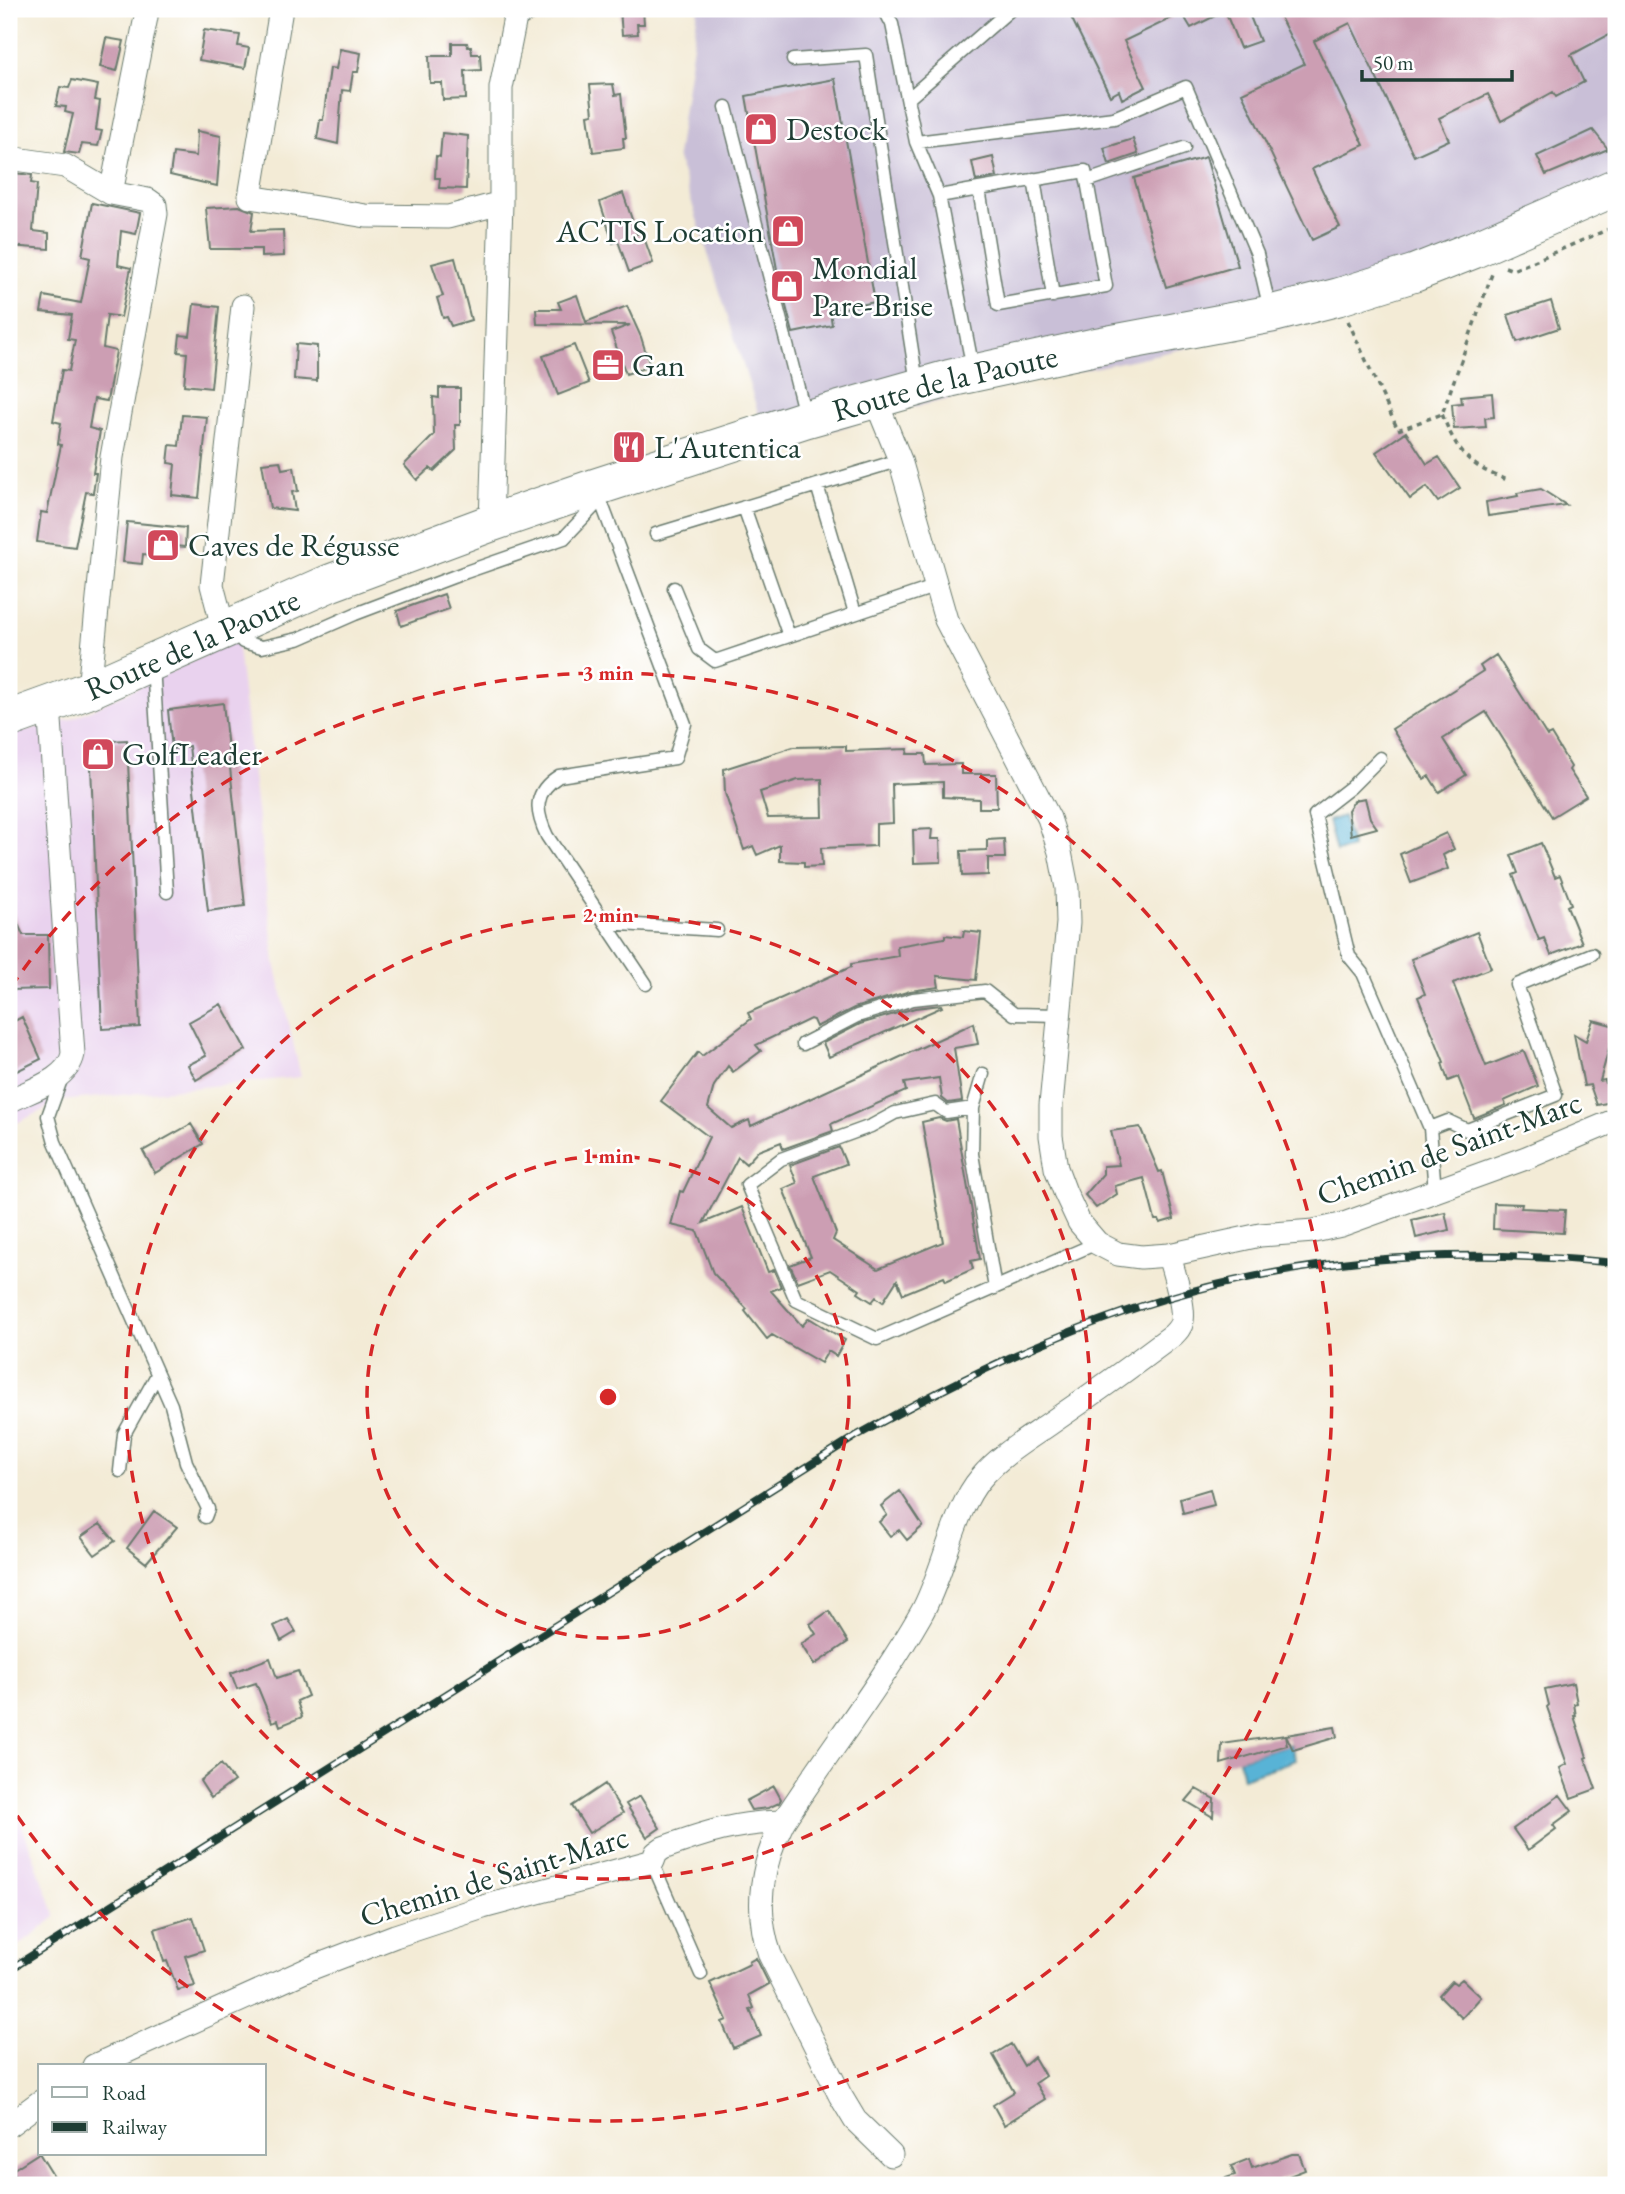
<svg xmlns="http://www.w3.org/2000/svg" width="1625" height="2194" font-family="'EB Garamond',serif">
<rect width="100%" height="100%" fill="#fff"/>
<filter id="ink" filterUnits="userSpaceOnUse"><feTurbulence type="fractalNoise" baseFrequency=".0143" numOctaves="2"/><feDisplacementMap in="SourceGraphic" scale="14" xChannelSelector="R" yChannelSelector="G"/><feConvolveMatrix kernelMatrix="1 2 1 2 8 2 1 2 1" color-interpolation-filters="sRGB"/></filter>
<filter id="wash" filterUnits="userSpaceOnUse"><feTurbulence type="fractalNoise" baseFrequency=".00686" numOctaves="4" result="noise"/><feDisplacementMap in="SourceGraphic" scale="28" xChannelSelector="R" yChannelSelector="G"/><feGaussianBlur stdDeviation="1.57" result="paint"/><feColorMatrix in="noise" values="0 0 0 0 0 0 0 0 0 0 0 0 0 0 0 0 0 1.4 0 .05"/><feComposite in="paint" operator="in"/></filter>
<g filter="url(#wash)">
<rect width="100%" height="100%" fill="#f3ebd6"/>
<!-- built -->
<path fill="#e9d2ee" d="M237,640L275,963L301,1077L61,1101L9,1127V734L71,719Z
M9,1790L56,1917L9,1953Z"/>
<!-- industrial -->
<path fill="#c9bfd7" d="M698,9H1616V205L1344,314L899,410L770,450L677,156Z"/>
<!-- water -->
<path fill="#59b3d6" stroke="#3c7885" stroke-width="2" d="M1343,816L1352,848L1336,852L1328,821Z
M1290,1744L1296,1760L1243,1778L1239,1759Z"/>
<g id="blocks">
<!-- building -->
<path fill="#cc9eb3" fill-rule="evenodd" d="M620,9H643L644,24H637L638,34L622,35Z
M1067,9H1247L1260,41L1240,48L1225,11L1191,28L1182,13L1124,41L1146,87L1122,99L1119,91L1110,96Z
M1276,9H1616V31L1571,55L1584,82L1556,97L1553,92L1501,121L1488,94L1439,118L1449,140L1414,156L1350,23L1314,41L1364,145L1312,169L1340,227L1312,240L1242,93L1304,64Z
M204,30L240,35L238,46L249,48L245,68L199,60Z
M106,38L124,41L117,71L100,67Z
M452,43H467L468,47H471L472,54H480L481,70L465,71L466,99L443,100L442,83H430L429,56H452Z
M340,49L361,53L358,72H353L350,91L342,90L338,144L317,139L320,120H323L330,68L336,69Z
M835,79L875,302L830,311L832,325L793,333L778,275L746,96Z
M72,80L98,85L95,100L100,101L96,130L102,131L98,146L82,144L79,154L64,152L73,114L65,112L66,107L56,106L60,87L69,88Z
M613,84L615,95L621,94L626,138H623L624,148L593,152L588,115L593,114L590,85Z
M1593,130L1608,149L1546,175L1537,156Z
M197,131L221,136L217,186L170,175L173,153L196,156Z
M442,133L468,136L466,189L439,188L440,178H435L436,156L440,157Z
M1133,139L1138,154L1109,164L1104,148Z
M993,157L997,177L976,181L972,162Z
M1206,157L1238,266L1166,287L1134,178Z
M13,173L32,175L31,183L37,184L33,231L49,233V249L9,246Z
M623,193L637,234L642,232L653,263L629,272L618,241L613,243L600,202Z
M92,203L140,213L136,234L121,231L118,265L131,268L121,317L107,315L103,348L116,351L107,401L94,399L89,428L100,431L93,473H96L93,493L86,492L75,547L37,542L41,512L47,513L61,445L58,444L61,423L53,421L62,370L69,371L75,340L68,339L72,315L41,312L44,296L81,303L90,258L82,256Z
M239,206L254,212L251,231L283,230L284,256L261,257V249H210L206,208Z
M455,258L471,320L451,326L447,317L443,318L437,298L443,296L432,264Z
M577,295L586,322L627,306L641,337L650,366L626,374L611,332L630,325L537,324L536,309H561L558,302Z
M1551,301L1559,328L1517,342L1508,315Z
M194,304L219,307L211,388L184,385L187,353L178,352L180,335L190,336Z
M296,344L317,346V381L294,379Z
M574,345L589,383L558,395L543,356Z
M439,388H460V425H455L456,450L434,471L430,468L417,480L404,465L434,435L433,397L439,398Z
M1492,393L1494,417L1485,418L1486,427L1454,429L1452,404L1462,403L1461,396Z
M182,415L207,417L199,498L172,495L175,464L168,463L170,445L179,446Z
M1406,432L1427,464L1439,457L1460,488L1438,502L1427,487L1410,499L1376,452Z
M280,461L282,469L294,467L298,491L292,492L295,511L270,508L262,463Z
M1541,489L1566,505L1488,516L1486,502L1518,496L1517,493Z
M127,522L186,528L185,547L163,545L162,556L143,554L142,564L123,562Z
M444,594L449,609L401,626L397,611Z
M1496,655L1547,736L1551,734L1571,767L1569,770L1586,796L1552,817L1486,712L1443,739L1466,775L1439,792L1429,776L1424,779L1392,729L1483,671L1480,666Z
M223,703L245,906L208,911L189,746L172,749L168,710Z
M127,740L140,1027L102,1029L90,742Z
M846,746V751L908,749L907,754H925L926,765L961,764V774H996L997,808H979V799L943,797V782L892,784L893,823L876,824V846L821,848L822,866L804,867V862L780,861V845L757,855L753,846L744,850L725,793L724,769L793,747ZM822,779L823,817L768,818L760,792L798,780Z
M1365,798L1370,818L1377,828L1351,835L1348,810L1355,800Z
M932,829L931,839H940L941,862L914,863L913,830Z
M1446,833L1454,849L1443,855L1448,869L1411,883L1400,854Z
M1004,839L1005,858H988V875L962,876L961,851L987,850V840Z
M1541,843L1555,877L1560,875L1571,904L1567,906L1582,943L1551,955L1544,938L1539,940L1513,875L1518,873L1511,855Z
M9,904L23,935H48L49,989L9,990Z
M964,931L981,933L976,980L937,976L939,987L910,991L854,1008L816,1027L813,1020L810,1019L756,1045L761,1051L733,1072L728,1066L714,1086L708,1108L731,1128L749,1120L751,1126L974,1023L978,1044L954,1048L962,1101L948,1103L942,1098L939,1078L904,1083L906,1091L831,1124L833,1131L783,1149L781,1142L758,1151L746,1164L738,1157L703,1223L742,1207L768,1272L774,1270L781,1287L771,1291L802,1326L809,1318L845,1340L836,1356L828,1351L821,1363L772,1335L767,1339L745,1311L747,1309L713,1273L697,1231L671,1225L680,1191L683,1192L709,1137L661,1101L698,1052L702,1056L751,1019L748,1013L851,967V964L898,956L897,946L945,938V935L963,937Z
M1477,932L1491,968L1453,983L1486,1066L1524,1051L1538,1086L1504,1101L1506,1105L1474,1118L1458,1077L1448,1081L1442,1063L1444,1062L1418,997L1425,994L1411,959Z
M221,1004L246,1050L196,1080L188,1065L206,1056L189,1022Z
M941,1005L942,1007L829,1057L823,1043L860,1024L915,1008Z
M22,1017L41,1059L9,1075V1024Z
M1593,1020L1615,1026L1600,1081L1605,1080L1611,1102L1597,1105L1590,1085L1584,1086L1574,1034L1586,1041Z
M939,1118L946,1121L956,1119L980,1259L971,1261L973,1269L946,1281L944,1277L903,1294L897,1280L883,1302L876,1297L872,1302L858,1293L860,1290L830,1270L798,1282L790,1265L811,1257L783,1189L797,1183L790,1165L839,1147L846,1164L814,1176L836,1233L833,1240L878,1269L943,1242L922,1122Z
M191,1124L203,1144L155,1173L143,1151Z
M1140,1127L1159,1172L1162,1171L1174,1219L1160,1223L1159,1220H1155L1144,1178L1115,1186L1117,1194L1096,1208L1085,1195L1103,1174V1166L1119,1165L1111,1131Z
M1494,1203L1522,1204L1521,1208L1565,1210L1563,1233L1493,1229Z
M1445,1212L1449,1230L1416,1238L1412,1220Z
M1210,1489L1214,1505L1183,1513L1180,1498Z
M900,1491L923,1526L907,1540L899,1530L890,1536L879,1522L887,1515L881,1506Z
M154,1511L177,1527L146,1563L127,1548Z
M100,1524L115,1541L95,1555L81,1537Z
M829,1611L848,1642L814,1665L801,1644L816,1634L810,1624Z
M288,1619L296,1632L281,1641L274,1626Z
M270,1658L277,1678L298,1671L308,1696L297,1701L302,1717L280,1726L278,1720L272,1722L256,1683L237,1689L231,1673Z
M1573,1683L1577,1703L1574,1704L1576,1716H1574L1587,1757L1585,1758L1596,1789L1571,1798L1560,1768L1567,1764L1547,1707L1549,1705L1545,1689Z
M1335,1727L1337,1737L1293,1750L1286,1735Z
M1285,1735L1287,1745L1221,1764L1222,1744Z
M221,1764L234,1781L211,1798L200,1781Z
M605,1784L623,1813L589,1833L572,1806Z
M774,1786L781,1799L779,1803L768,1808L751,1810L746,1801Z
M1196,1789L1214,1799L1213,1817L1186,1801Z
M1560,1795L1572,1811L1553,1825L1556,1829L1528,1850L1513,1829Z
M640,1796L660,1828L647,1837L626,1804Z
M193,1917L204,1950L185,1956L195,1986L178,1990L167,1961L164,1962L155,1929Z
M756,1958L769,1984L749,1995L754,2008L750,2010L761,2036L733,2048L722,2022L727,2020L710,1983L750,1964L749,1962Z
M1462,1979L1481,1997L1462,2018L1439,1995L1452,1981L1456,1984Z
M1011,2044L1024,2066L1034,2057L1045,2076L1035,2083L1045,2099L1004,2125L993,2105L1014,2092L993,2055Z
M39,2153L59,2185H22L14,2174V2169Z
M1292,2154H1299L1305,2170L1279,2180L1280,2185H1212L1211,2183L1235,2175L1231,2166L1249,2159L1252,2168Z"/>
</g>
</g>
<g filter="url(#ink)">
<use href="#blocks" fill-opacity="0" stroke="#697a6d" stroke-width="2"/>
<g fill="none" stroke-linecap="round" stroke-linejoin="round">
<!-- service casing -->
<g stroke="#697a6d" stroke-width="15">
<path id="service" d="M884,9L892,24L916,142L1114,118L1186,87L1257,254L1270,310
M514,23L539,9
M793,60L866,55L917,383
M909,98L1011,9
M726,107L805,415
M916,142L939,196
M1034,179L1053,296
M1087,181L1085,171L979,189L998,305L1106,286L1087,181L1184,148
M973,369L939,196L979,189
M817,485L855,613
M597,491L685,724L675,758L559,776C533,792 535,811 547,836L646,984
M744,507L789,636
M656,534L900,460
M674,588L699,649L715,661L937,586
M234,631L243,642L262,647L298,639L355,614L466,572L564,538L601,499
M153,665L167,892
M1380,758L1351,787L1315,815L1349,956L1363,973L1430,1128L1435,1192
M605,923L717,930
M803,1044L857,1016L913,999L985,991L1014,1014L1059,1015
M62,1077L48,1116L55,1142L171,1405L186,1462L208,1509L205,1517
M973,1108L983,1074
M1430,1128L1448,1121L1467,1130L1556,1095L1517,985L1592,954
M995,1288L972,1154L973,1108L946,1112L935,1104L895,1113L871,1126L781,1159L747,1185L796,1300L877,1339L1097,1243
M120,1471L124,1434L157,1375
M653,1861L655,1869L701,1974"/>
</g>
<!-- minor casing -->
<g stroke="#697a6d" stroke-width="25">
<path id="minor" d="M281,9L250,197L366,216L448,217L501,203L491,523
M9,158L65,166L111,193L148,200L155,205L156,214L112,457L89,690
M111,193L146,17
M501,203V88L514,23
M875,399L900,460L946,620L1049,818L1060,852L1067,888L1068,923L1051,1105V1136L1056,1168L1065,1192L1079,1222L1097,1243L1118,1254L1141,1257L1169,1255L1260,1235L1314,1231L1341,1225L1526,1158L1616,1120
M224,631L212,585L243,306
M9,1101C31,1090 68,1080 73,1054L49,705
M94,2066L309,1969L395,1936L483,1907L653,1861L656,1853L663,1848C704,1833 738,1822 783,1822
M9,2125L40,2102
M891,2155L855,2120L840,2095L770,1955C754,1908 761,1865 783,1822C828,1752 880,1686 921,1614C944,1574 953,1510 981,1478C1000,1455 1028,1439 1052,1422C1093,1394 1133,1365 1173,1335C1177,1331 1181,1327 1182,1321C1185,1305 1173,1272 1169,1255"/>
</g>
<!-- primary casing -->
<g stroke="#697a6d" stroke-width="39">
<g id="primary">
<path id="s1" d="M9,719L89,690L330,583L491,523L596,487L806,419L951,378L1094,347L1271,314L1338,297L1415,273L1473,250L1616,187"/>
</g>
</g>
<!-- path -->
<path stroke="#697a6d" stroke-width="3.5" stroke-dasharray="5 5" stroke-linecap="butt" d="M1505,267L1513,270L1616,226
M1348,321L1398,430L1442,414L1493,271
M1442,414C1457,452 1469,467 1508,480"/>
<!-- service -->
<use href="#service" stroke="#fff" stroke-width="12"/>
<!-- minor -->
<use href="#minor" stroke="#fff" stroke-width="23"/>
<!-- primary -->
<use href="#primary" stroke="#fff" stroke-width="37"/>
<!-- rail casing -->
<g stroke="#1f3d34" stroke-width="8">
<path id="rail" d="M9,1970L856,1436C961,1378 1069,1325 1185,1293C1325,1254 1473,1249 1616,1263"/>
</g>
<!-- rail -->
<use href="#rail" stroke="#fff" stroke-width="5" stroke-dasharray="16" stroke-linecap="butt"/>
</g>
</g>
<!-- distance rings -->
<g fill="none" stroke="#d62828" stroke-width="3.5" stroke-dasharray="12 9">
<circle cx="608" cy="1397" r="241"/>
<circle cx="608" cy="1397" r="482"/>
<path d="M11 987A724 724 0 1 1 11 1807"/>
</g>
<!-- icons -->
<defs>
<g id="shop-square" transform="scale(1.75)"><rect x="-9" y="-9" width="18" height="18" rx="4" fill="#d1495b" stroke="#fff"/><path d="M-5-2.5h2.3a2.7 3.5 0 0 1 5.4 0H5L5.5 6h-11ZM-1.5-2.5h3a1.5 2.3 0 0 0-3 0Z" fill="#fff"/></g>
<g id="office-square" transform="scale(1.75)"><rect x="-9" y="-9" width="18" height="18" rx="4" fill="#d1495b" stroke="#fff"/><path d="M-6-3h4V-5.5h4V-3h4V5H-6ZM-1-4.5V-3h2v-1.5ZM-6 0V1H6V0Z" fill="#fff"/></g>
<g id="restaurant-square" transform="scale(1.75)"><rect x="-9" y="-9" width="18" height="18" rx="4" fill="#d1495b" stroke="#fff"/><path d="M-5-6h1v4h1v-4h1v4h1v-4h1v5L-1.5 .5V6h-2V.5L-5-1ZM5-6V6H3V1.5H1.5Q1.5-4 5-6Z" fill="#fff"/></g>
</defs>
<g fill-rule="evenodd">
<use href="#shop-square" x="761" y="129"/>
<use href="#shop-square" x="788" y="231"/>
<use href="#shop-square" x="787" y="286"/>
<use href="#office-square" x="608" y="365"/>
<use href="#restaurant-square" x="629" y="447"/>
<use href="#shop-square" x="163" y="545"/>
<use href="#shop-square" x="98" y="754"/>
</g>
<g text-anchor="middle" stroke-width="5" stroke-linejoin="round" paint-order="stroke">
<!-- poi labels -->
<g font-size="32" fill="#1f3d34" stroke="#fff" text-anchor="start">
<text x="786" y="140">Destock</text>
<text x="764" y="242" text-anchor="end">ACTIS Location</text>
<text x="812" y="279">Mondial<tspan x="812" dy="37">Pare-Brise</tspan></text>
<text x="632" y="376">Gan</text>
<text x="654" y="458">L'Autentica</text>
<text x="188" y="556">Caves de Régusse</text>
<text x="122" y="765">GolfLeader</text>
</g>
<!-- street labels -->
<g font-size="32" fill="#1f3d34" stroke="#fff">
<text dy="11" stroke="none"><textPath href="#s1" startOffset="996">Route de la Paoute</textPath></text>
<text dy="11" stroke="none"><textPath href="#s1" startOffset="198">Route de la Paoute</textPath></text>
<text transform="translate(1449 1148) rotate(-20)" y="11">Chemin de Saint-Marc</text>
<text transform="translate(494 1876) rotate(-17)" y="11">Chemin de Saint-Marc</text>
</g>
</g>
<circle cx="608" cy="1397" r="10" fill="#d62828" stroke="#fff" stroke-width="3.5"/>
<g font-size="21" text-anchor="middle" font-weight="bold" fill="#d62828" stroke="#fff" stroke-width="5" stroke-linejoin="round" paint-order="stroke">
<text x="608" y="680">3 min</text>
<text x="608" y="922">2 min</text>
<text x="608" y="1163">1 min</text>
</g>
<!-- margin -->
<rect width="1625" height="2194" fill="none" stroke="#fff" stroke-width="35"/>
<!-- legend -->
<rect x="38" y="2064" width="228" height="91" fill="#ffffff" stroke="#a5b1ae" stroke-width="2"/>
<rect x="52" y="2087" width="35" height="10" fill="#ffffff" stroke="#a5b1ae" stroke-width="2"/>
<text x="102" y="2100" font-size="21" fill="#1f3d34">Road</text>
<rect x="52" y="2122" width="35" height="10" fill="#1f3d34" stroke="#a5b1ae" stroke-width="2"/>
<text x="102" y="2134" font-size="21" fill="#1f3d34">Railway</text>
<!-- scale -->
<path d="M1362 70v10h150v-10" fill="none" stroke="#1f3d34" stroke-width="3.5"/>
<text x="1373" y="70" font-size="21" fill="#1f3d34" stroke="#ffffff" stroke-width="5" paint-order="stroke">50 m</text>
</svg>
